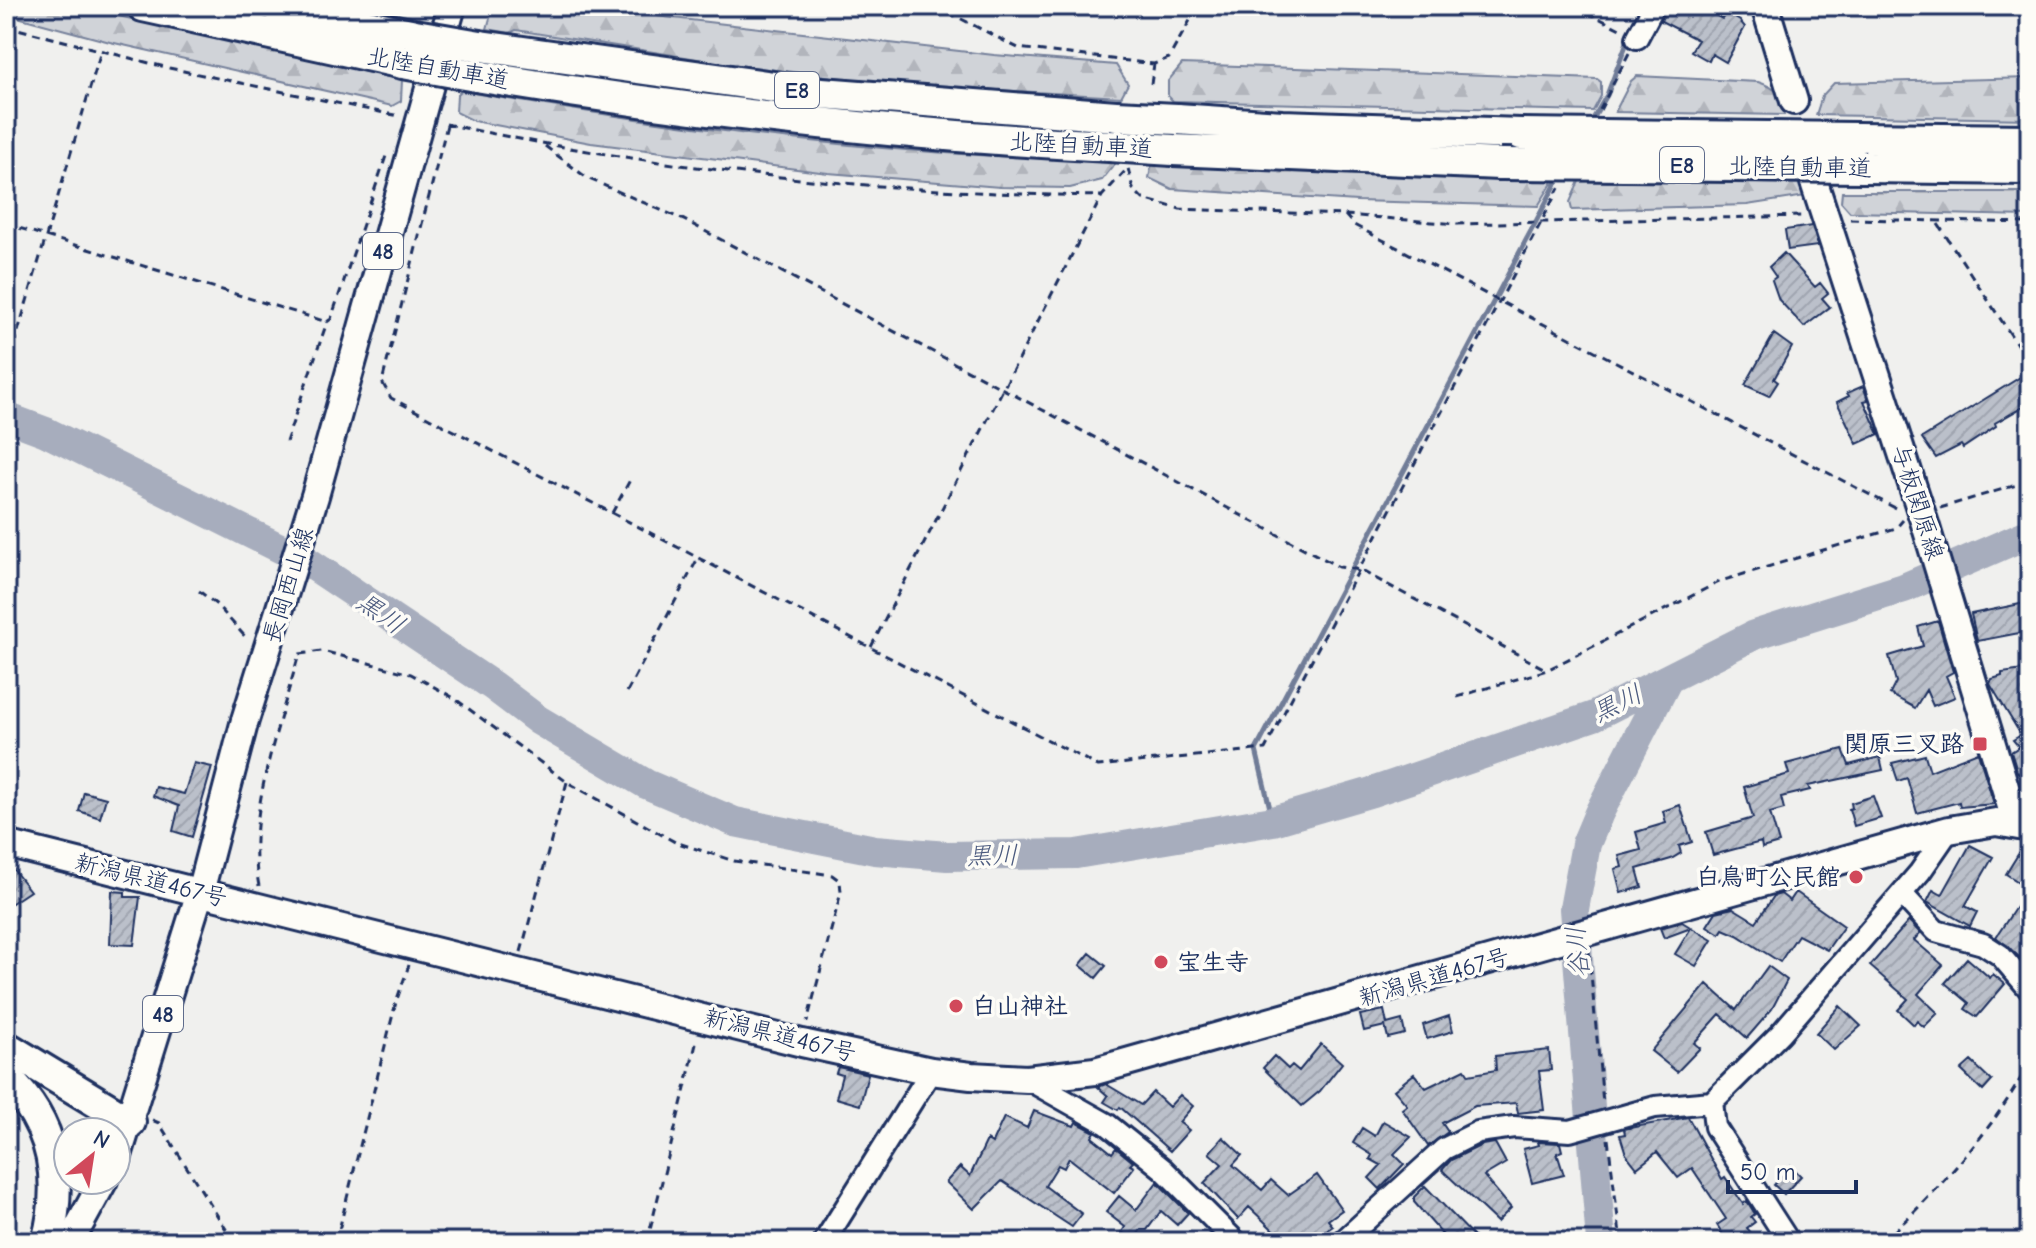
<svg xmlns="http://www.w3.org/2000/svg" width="2036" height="1248" font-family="'Comic Neue','Klee One',sans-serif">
<defs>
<pattern id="forest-firs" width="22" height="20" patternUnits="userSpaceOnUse" patternTransform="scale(2)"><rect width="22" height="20" fill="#d0d3d8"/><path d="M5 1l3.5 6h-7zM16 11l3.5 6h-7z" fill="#b2b5bc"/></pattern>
<pattern id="building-hatch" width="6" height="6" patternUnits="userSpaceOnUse" patternTransform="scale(2)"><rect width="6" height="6" fill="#bbc0ca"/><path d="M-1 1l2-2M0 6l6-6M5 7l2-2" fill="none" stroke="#a0a5b0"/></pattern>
</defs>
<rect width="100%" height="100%" fill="#f0f0ee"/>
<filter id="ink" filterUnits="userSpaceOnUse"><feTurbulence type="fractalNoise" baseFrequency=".0125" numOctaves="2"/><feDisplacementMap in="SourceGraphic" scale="16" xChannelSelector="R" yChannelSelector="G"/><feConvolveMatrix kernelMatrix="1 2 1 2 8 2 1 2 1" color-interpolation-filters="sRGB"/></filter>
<g filter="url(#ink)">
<!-- forest -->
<path fill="url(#forest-firs)" stroke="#76819b" stroke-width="2" d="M6,6H74L402,80L401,101L392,106L110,42L6,14Z
M497,6H568L994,55L1116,65L1128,84L1121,97L892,84L735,65L516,30L510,33L487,29L492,11Z
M1182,64L1597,79L1601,82V96L1593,111L1173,101L1168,96V81Z
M1637,76L1758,82C1778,88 1782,95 1784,115L1615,112L1631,81Z
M2030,78V119L1816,115L1822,96L1834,83Z
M461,91C678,128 897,158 1118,160L1102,180L1070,188L1000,187L828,173L591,143L474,121L456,112L457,95Z
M1152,162L1554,180L1538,206L1357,201L1172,189L1149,178Z
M1580,179L1805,184L1806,196L1747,205L1572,210L1570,202Z
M1842,192H2030V216L1850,212L1841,202Z"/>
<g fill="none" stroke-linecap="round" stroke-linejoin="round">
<!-- stream -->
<path stroke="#6f7b97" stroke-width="5" d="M1589,126L1607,95L1629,37
M1273,821L1256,750L1560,176"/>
<!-- river -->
<path stroke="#a7adbd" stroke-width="30" d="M6,417L46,432L308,562L493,686L538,720L646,784L735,822L875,850L947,856L1076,854L1273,821L1372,792L1594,716L1754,635L1904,588L2030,533
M1601,1242L1574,909L1586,844L1599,813L1667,681"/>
</g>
<!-- building -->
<path fill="url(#building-hatch)" stroke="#1b2f5e" stroke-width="2" d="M1667,6H1700L1722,19L1726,13L1740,21L1745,27L1726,62L1712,54L1709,61L1691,51L1698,40L1661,21Z
M1812,226L1818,246L1788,250L1785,230Z
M1784,253L1815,287L1820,283L1828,293L1822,298L1830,307L1804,327L1779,300L1772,280L1776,277L1769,267Z
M1774,334L1792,347L1774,379L1778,382L1769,396L1745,385Z
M2030,371V403L1995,423L1996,426L1963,448L1961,445L1936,458L1922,438Z
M1863,386L1868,400L1864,401L1879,434L1857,444L1837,402L1849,396L1847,393Z
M2030,602V631L1977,641L1971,614Z
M1938,621L1953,672L1946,676L1955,697L1933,706L1926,690L1915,708L1890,694L1896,682L1889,656L1923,646L1918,627Z
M2030,669V791L2017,771L2011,752L2019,747L2013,740L2021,735L1990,684L1992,679L2002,676V673Z
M1843,749L1849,765L1880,757L1883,770L1808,786L1810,790L1781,797L1784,809L1770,813L1779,843L1762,848L1761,842L1713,855L1706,832L1753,818L1744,787L1789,774L1786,764Z
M1978,752L1994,804L1960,807L1959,802L1917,813L1907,778L1898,781L1892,763L1925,755L1930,771Z
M194,763L212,767L192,837L173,831L179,806L153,796L156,787L184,794Z
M84,792L106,798L100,818L79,811Z
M1873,796L1881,818L1854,826L1849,809L1852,808L1851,803Z
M1680,805L1692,842L1679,846L1681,853L1671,859L1637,869L1642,887L1621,893L1615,869L1622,867L1619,856L1641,850L1636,832L1666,823L1663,811Z
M2025,843L2030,844V878L2025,886L2006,874Z
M1970,845L1993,857L1965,906L1977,912L1970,926L1927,902L1933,890L1942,895Z
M6,860L30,891L6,907Z
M112,891L125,892V897H140L134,945L110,944Z
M1796,892L1844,926L1827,950L1798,935L1780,962L1737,935L1723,929L1720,934L1707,926L1716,912L1733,908L1756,922L1774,896L1781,894L1790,901Z
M2016,907L2030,916V966L1996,937Z
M1909,921L1920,933L1914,940L1943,965L1918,994L1938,1013L1924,1027L1917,1021L1914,1025L1898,1010L1908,999L1870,966Z
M1682,922L1712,940L1696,966L1675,954L1691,928L1664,938L1660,928Z
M1090,953L1106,966L1096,978L1080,965Z
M1967,958L1990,978L1993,974L2005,984L1977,1017L1965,1009L1969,1003L1945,983Z
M1768,966L1787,980L1772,1009L1747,1038L1720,1014L1694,1043L1700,1048L1677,1072L1651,1051L1707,984L1736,1010Z
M1840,1006L1861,1026L1834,1050L1816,1033Z
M1384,1010L1387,1024L1402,1020L1405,1034L1388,1038L1385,1026L1364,1031L1360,1015Z
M1449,1016L1453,1031L1427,1039L1423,1025Z
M1321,1044L1342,1063L1320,1091L1302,1106L1263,1068L1274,1056L1288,1069L1292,1065L1299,1071Z
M1549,1050L1551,1070L1539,1071L1544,1110L1518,1113L1516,1103L1475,1106L1442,1123L1448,1132L1428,1146L1402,1109L1407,1105L1394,1090L1414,1074L1426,1088L1465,1069L1469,1075L1496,1070L1495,1056Z
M1971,1061L1992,1081L1983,1091L1961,1070Z
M838,1067L868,1074L860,1105L836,1098L842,1075L836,1073Z
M1106,1084L1141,1105L1153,1092L1169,1107L1180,1095L1193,1106L1179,1122L1189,1130L1170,1151L1120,1107L1118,1110L1104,1102L1108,1096L1098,1087Z
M1034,1111L1074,1126L1076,1122L1095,1132L1092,1137L1112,1153L1116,1148L1133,1162L1130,1165L1134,1167L1114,1193L1069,1158L1064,1168L1058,1165L1045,1186L1082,1214L1072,1227L1002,1181L974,1209L946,1182L960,1167L970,1176L987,1140L992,1143L1004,1117L1027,1128Z
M1688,1117L1722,1179L1725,1177L1743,1204L1747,1201L1755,1214L1751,1217L1755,1222L1747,1228L1752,1234L1740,1242H1728L1717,1225L1726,1219L1692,1168L1678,1178L1657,1152L1637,1168L1626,1154L1620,1135L1625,1134L1624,1129Z
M1383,1121L1411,1137L1394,1154L1404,1164L1380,1189L1369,1178L1381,1165L1370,1159L1372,1155L1353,1143L1362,1128L1375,1136Z
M1223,1137L1242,1155L1233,1165L1262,1190L1271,1180L1288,1195L1317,1175L1342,1210L1328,1220L1333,1226L1310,1242H1286L1249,1207L1238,1219L1204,1183L1222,1164L1209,1153Z
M1538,1142L1560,1143L1562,1151L1557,1153L1564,1175L1532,1183L1523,1149L1539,1145Z
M1495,1143L1506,1163L1484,1176L1511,1208L1497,1222L1442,1170L1451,1160L1482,1145Z
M1791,1166L1801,1176L1784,1194L1774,1185Z
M1157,1182L1188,1213L1177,1225L1161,1211L1147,1230H1141L1133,1240L1122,1232L1125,1227L1106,1212L1119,1196L1136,1210Z
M1425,1186L1479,1242H1430L1442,1234L1414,1202V1197Z"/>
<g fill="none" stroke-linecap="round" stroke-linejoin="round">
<!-- minor casing -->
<g stroke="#1b2f5e" stroke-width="26">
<path id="minor" d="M1637,38L1654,6
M1902,894L1936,931L1983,944L2000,955L2030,990
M1027,1079L1107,1124L1163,1169L1236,1242
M1712,1102L1715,1127L1789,1242
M824,1242L931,1071
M1342,1242L1444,1149L1478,1132L1514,1127L1570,1131L1655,1107L1712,1102L1781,1033L1920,872L1949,830"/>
</g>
<!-- major casing -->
<g stroke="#1b2f5e" stroke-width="32">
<path id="major" d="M1765,6L1794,101
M1814,182L1925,524L2016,823
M6,844L802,1043L931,1071L971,1076L1027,1079L1095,1071L1949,830L1996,822L2030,828
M116,1162L200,892L245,720L315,496L452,6
M70,1242L104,1180"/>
</g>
<!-- highway casing -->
<g stroke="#1b2f5e" stroke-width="36">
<path id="highway" d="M143,6L403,63
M277,6L415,35
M480,46L809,92L1116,116
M476,76C686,111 896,135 1109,146
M1177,119L1282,126L1521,134
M1857,138L2030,140
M1173,150L1500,164
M1865,167L2030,169
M6,1047L130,1122
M6,1078C54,1123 64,1180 47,1242"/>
</g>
<!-- path -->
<path stroke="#1b2f5e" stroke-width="3" stroke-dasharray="8 6" stroke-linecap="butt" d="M936,6L1018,48L1154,64L1169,58L1198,6
M1575,6L1620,29
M6,26L169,68L399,116
M1151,84L1154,64
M1600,110L1629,53
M446,124C658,170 886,193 1102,196L1128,168L1133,189L1143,199L1180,209L1345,215L1457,224L1803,216
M447,125L382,382L391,398L1098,766L1265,749L1559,188
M545,146L587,178L684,220L1339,567L1360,570L1547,670
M1345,215L1354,225L1899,510
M1850,219L2030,223
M6,224L327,322L331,319L387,153
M1938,224L2030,364
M14,345L101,51
M286,442L327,322
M1940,508L2030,481
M612,513L630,480
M199,591L217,605L248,640
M871,647L1102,196
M627,692L698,558
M1457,697L1547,670L1721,581L1896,528L1903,520
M259,886C245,815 280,724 299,654L322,651L411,674L454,698L567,782L675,842L734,861L832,875L840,881L841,892L807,1022
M521,952L567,782
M1589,952L1603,1103
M152,1120L159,1123L234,1242
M1608,1139L1621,1242
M336,1242L396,1002L409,965
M647,1242L697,1040
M1883,1242C1941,1187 1992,1132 2030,1062"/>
<!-- minor -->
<use href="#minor" stroke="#fdfcf7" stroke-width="20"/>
<!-- major -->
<use href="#major" stroke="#fdfcf7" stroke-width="26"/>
<!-- highway -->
<use href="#highway" stroke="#fdfcf7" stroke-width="30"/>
<!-- highway-bridge casing -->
<g stroke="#1b2f5e" stroke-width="36" stroke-linecap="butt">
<path id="highway-bridge" d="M415,35L480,46
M403,63L476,76
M1116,116L1177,119
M1521,134L1857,138
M1109,146L1173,150
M1500,164L1865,167"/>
</g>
<!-- highway-bridge -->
<use href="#highway-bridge" stroke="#fdfcf7" stroke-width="30"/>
</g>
</g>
<!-- markers -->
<g fill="#d1495b" stroke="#fdfcf7" stroke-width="3">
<rect x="1972" y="736" width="16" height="16" rx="4"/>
<circle cx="1856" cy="877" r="8"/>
<circle cx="1161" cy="962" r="8"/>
<circle cx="956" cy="1006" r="8"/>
</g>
<g text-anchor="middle" stroke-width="7" stroke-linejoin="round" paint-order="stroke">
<!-- shield labels -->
<g fill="#fdfcf7" stroke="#5f6c8c" stroke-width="2">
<rect x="775" y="72" width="44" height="36" rx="6"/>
<rect x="1660" y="147" width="44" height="36" rx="6"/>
<rect x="363" y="233" width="40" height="36" rx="6"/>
<rect x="143" y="996" width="40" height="36" rx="6"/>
</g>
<g font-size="22" font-weight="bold" fill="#1b2f5e">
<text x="797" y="98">E8</text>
<text x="1682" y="173">E8</text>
<text x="383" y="259">48</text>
<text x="163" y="1022">48</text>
</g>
<!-- street labels -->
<g font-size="24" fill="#1b2f5e" stroke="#fdfcf7">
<text transform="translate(438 68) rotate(10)" y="8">北陸自動車道</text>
<text transform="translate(1081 145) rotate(3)" y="8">北陸自動車道</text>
<text transform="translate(1800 167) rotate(1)" y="8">北陸自動車道</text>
<text transform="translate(1918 502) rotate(72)" y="8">与板関原線</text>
<text transform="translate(288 585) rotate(-73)" y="8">長岡西山線</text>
<text transform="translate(151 880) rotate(14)" y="8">新潟県道467号</text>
<text transform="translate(1434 977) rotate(-16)" y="8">新潟県道467号</text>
<text transform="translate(780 1035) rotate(14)" y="8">新潟県道467号</text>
</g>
<!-- poi labels -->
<g font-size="24" font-weight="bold" fill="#1b2f5e" stroke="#fdfcf7" text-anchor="end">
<text x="1964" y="752">関原三叉路</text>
<text x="1840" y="885">白鳥町公民館</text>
<text x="1177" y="970" text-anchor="start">宝生寺</text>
<text x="972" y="1014" text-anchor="start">白山神社</text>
</g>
<!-- water labels -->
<g font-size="26" font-style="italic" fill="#4c5b7f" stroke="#fdfcf7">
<text transform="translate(381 613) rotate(35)" y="9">黒川</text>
<text transform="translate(1617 703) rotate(-26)" y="9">黒川</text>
<text transform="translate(992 855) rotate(-1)" y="9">黒川</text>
<text transform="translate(1577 952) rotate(-95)" y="9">谷川</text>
</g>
</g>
<!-- margin -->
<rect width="2036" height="1248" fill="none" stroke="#fdfcf7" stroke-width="32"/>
<rect x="16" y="16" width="2004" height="1216" fill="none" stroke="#1b2f5e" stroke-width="3" filter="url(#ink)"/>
<!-- north arrow -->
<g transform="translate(92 1156) rotate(30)"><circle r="38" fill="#fdfcf7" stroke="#a3aaba" stroke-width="2"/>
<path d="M0-6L14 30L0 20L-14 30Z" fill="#d1495b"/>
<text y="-12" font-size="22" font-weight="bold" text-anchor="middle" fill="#1b2f5e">N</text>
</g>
<!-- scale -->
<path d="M1728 1180v12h128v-12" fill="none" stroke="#1b2f5e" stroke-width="4"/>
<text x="1740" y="1180" font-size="24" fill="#1b2f5e" stroke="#fdfcf7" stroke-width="6" paint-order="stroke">50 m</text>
</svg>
